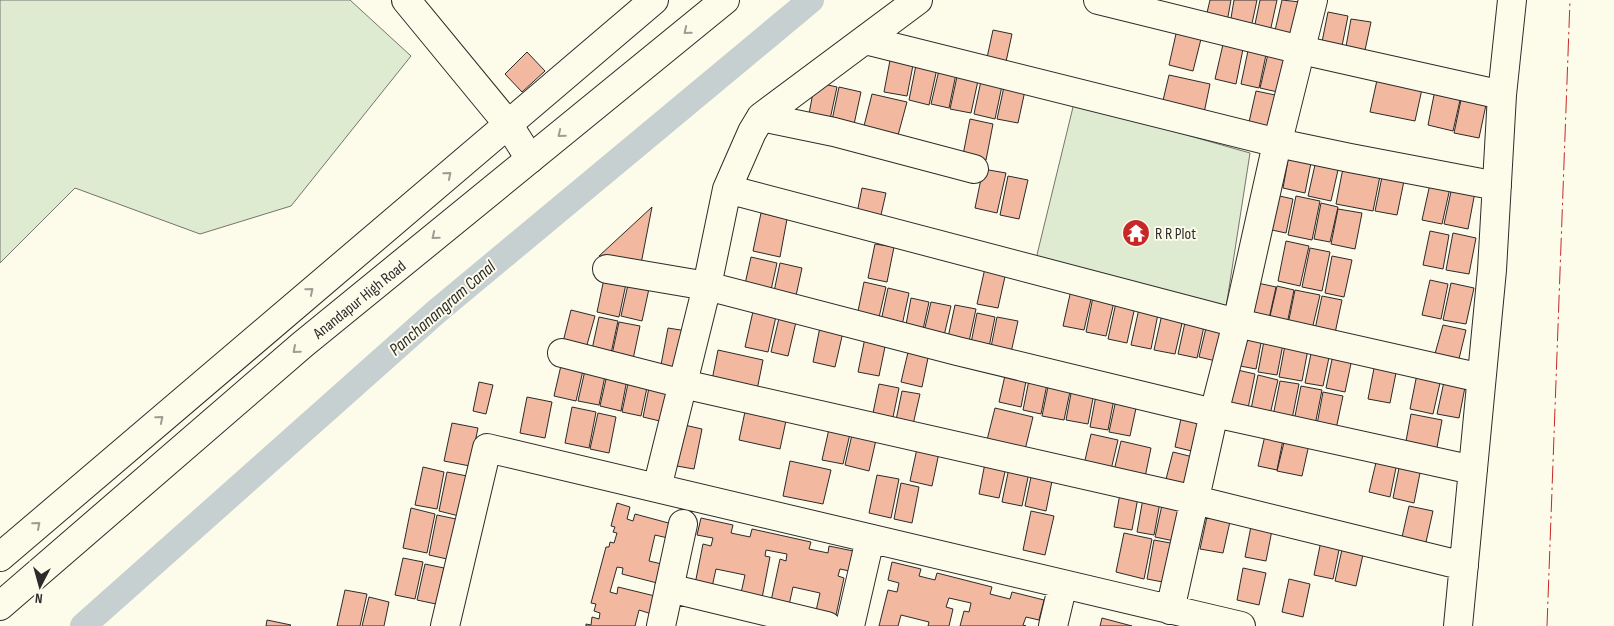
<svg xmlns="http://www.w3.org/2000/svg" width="1614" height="626" font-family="'Sofia Sans Condensed',sans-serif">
<rect width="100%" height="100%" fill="#fdfbea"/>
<!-- green -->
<path fill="#deebd1" stroke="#74746e" d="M0,0H350L411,56L291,206L200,234L75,188L0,263Z
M1074,103L1250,153L1225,314L1034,267Z"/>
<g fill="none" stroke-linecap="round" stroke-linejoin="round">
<!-- canal -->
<path stroke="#c7d0d0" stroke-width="26" d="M83,626L436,312L811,0"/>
</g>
<!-- building -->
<path fill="#f2b8a0" stroke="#2b2b2b" d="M1210,0H1231L1227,22L1206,17Z
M1234,0H1257L1251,28L1230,24Z
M1260,0H1277L1270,32L1254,29Z
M1282,0L1300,2L1292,39L1274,35Z
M1328,12L1348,16L1341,51L1321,47Z
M1351,19L1371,22L1364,55L1345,52Z
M1178,25L1203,31L1193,71L1169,65Z
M993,30L1012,34L1004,71L985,67Z
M1224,40L1244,44L1236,84L1215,79Z
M1249,46L1267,50L1259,88L1241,84Z
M527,52L545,71L522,92L505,74Z
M1268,54L1289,58L1282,93L1260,88Z
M891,55L914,60L907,96L884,92Z
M917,60L938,64L929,105L909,100Z
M940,66L957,69L949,108L931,104Z
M958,72L979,76L971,113L950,109Z
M1169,75L1210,84L1203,118L1161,109Z
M982,76L1003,81L995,119L974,114Z
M1377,80L1422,89L1415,121L1370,112Z
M815,82L837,87L829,124L808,119Z
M1005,82L1026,86L1018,123L997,119Z
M839,87L861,92L853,129L831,125Z
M1435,90L1461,96L1453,131L1428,125Z
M1256,91L1280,96L1272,136L1247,131Z
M872,94L907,102L897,139L863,130Z
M1462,95L1487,100L1479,138L1454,133Z
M970,119L993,124L986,160L963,155Z
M1290,149L1313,153L1305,193L1283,188Z
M1317,156L1340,161L1331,201L1308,196Z
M1344,163L1381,171L1373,211L1336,204Z
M983,169L1006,173L997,213L975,208Z
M1383,172L1405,176L1397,215L1375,211Z
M1008,176L1028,180L1019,219L1000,215Z
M1430,184L1450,188L1442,224L1422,220Z
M1452,187L1475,192L1468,229L1444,224Z
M862,188L886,193L878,228L855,223Z
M1275,195L1293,199L1286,233L1267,229Z
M1296,196L1320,201L1312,240L1288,235Z
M1321,203L1338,207L1330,242L1314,239Z
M652,207L641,264L599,256Z
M1338,209L1362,213L1355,249L1331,244Z
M761,213L787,219L780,257L753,251Z
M1430,231L1449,235L1443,269L1423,265Z
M1453,233L1476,238L1469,274L1446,270Z
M1286,241L1309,246L1300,286L1278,281Z
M875,244L894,247L887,282L868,278Z
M1310,248L1330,252L1322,291L1302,287Z
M1332,256L1352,260L1344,297L1325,293Z
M751,257L777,263L769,299L743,293Z
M780,263L802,268L794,305L772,301Z
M985,268L1006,272L998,308L977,304Z
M605,274L627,279L619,317L597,312Z
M629,280L650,284L642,321L621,316Z
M1430,280L1448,284L1441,319L1422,315Z
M864,282L886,287L877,326L856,321Z
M1253,282L1276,287L1268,323L1245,318Z
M1451,283L1474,288L1466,324L1443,320Z
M1277,286L1294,290L1286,329L1268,325Z
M888,288L909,293L901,330L880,326Z
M1071,290L1092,295L1084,330L1063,326Z
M1295,290L1320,295L1311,334L1287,329Z
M1322,296L1342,300L1334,338L1314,334Z
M1093,297L1114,302L1106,336L1086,332Z
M911,298L929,302L922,334L905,330Z
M1117,298L1136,302L1127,343L1108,339Z
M931,302L951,306L943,340L923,336Z
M1140,304L1159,309L1151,349L1131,345Z
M955,305L976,309L968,346L947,342Z
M754,307L777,312L768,352L745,347Z
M571,310L595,316L585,352L562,346Z
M977,313L995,317L988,352L970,348Z
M1162,314L1183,319L1175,354L1154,350Z
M599,317L618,321L610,358L591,354Z
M997,317L1018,321L1010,357L990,352Z
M779,318L796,322L788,356L771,352Z
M1186,318L1205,322L1197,358L1178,354Z
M619,322L640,326L632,364L611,359Z
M1207,324L1227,328L1220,362L1199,357Z
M1443,325L1466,330L1457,367L1433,361Z
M820,327L843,332L835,367L813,362Z
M668,328L687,331L679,373L660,370Z
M1241,329L1263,333L1256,369L1235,365Z
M866,333L887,337L879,376L858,372Z
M1265,336L1284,339L1277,375L1258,372Z
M1286,340L1309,344L1302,381L1279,377Z
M1313,344L1331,348L1323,386L1305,383Z
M909,348L929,353L922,387L901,382Z
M718,350L763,360L756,395L711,385Z
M1334,350L1353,354L1345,392L1326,388Z
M1376,358L1398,363L1390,403L1368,399Z
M562,361L584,366L576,401L554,396Z
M586,366L606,371L599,405L578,401Z
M1233,369L1255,374L1247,413L1224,408Z
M1418,369L1442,374L1433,414L1410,409Z
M608,370L628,374L621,411L600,406Z
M1006,371L1027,376L1021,407L999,402Z
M630,374L649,378L641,416L622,412Z
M1030,375L1048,379L1041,414L1023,410Z
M1258,375L1278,380L1269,419L1250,414Z
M1050,377L1072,382L1064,420L1042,416Z
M1445,377L1466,382L1459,418L1437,414Z
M651,378L672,383L664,422L643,417Z
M1280,381L1299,384L1291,424L1272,421Z
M479,382L493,385L486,414L473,411Z
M1073,383L1095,388L1088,424L1066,420Z
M879,384L899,388L892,422L872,418Z
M1301,386L1322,390L1314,430L1293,426Z
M1097,390L1115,394L1108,430L1090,427Z
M902,391L920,394L912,429L895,425Z
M1323,392L1343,396L1335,434L1316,430Z
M1117,395L1138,399L1130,436L1109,432Z
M527,397L552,402L545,438L520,433Z
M572,407L596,412L589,448L565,443Z
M746,407L787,416L780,449L739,440Z
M995,408L1033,417L1024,454L986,444Z
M1183,409L1208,414L1200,453L1175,447Z
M598,413L616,417L609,453L590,449Z
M1411,414L1442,420L1435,458L1404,452Z
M831,420L852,425L843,464L822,460Z
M452,423L478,428L470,466L444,461Z
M680,424L702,429L694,469L671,465Z
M854,426L878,431L869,471L845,465Z
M1266,431L1284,435L1277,470L1258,466Z
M1091,434L1118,440L1110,474L1083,469Z
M1286,434L1310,440L1302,476L1277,471Z
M1121,441L1151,448L1144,482L1113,475Z
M918,444L940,448L932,486L910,481Z
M1173,452L1197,458L1188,493L1164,487Z
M1378,454L1398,458L1390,497L1369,492Z
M986,458L1007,463L999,498L979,494Z
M1401,458L1422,463L1414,503L1393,498Z
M790,461L831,470L823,504L783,496Z
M1010,463L1030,468L1022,506L1002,502Z
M423,467L444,472L437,509L415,505Z
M1033,467L1054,471L1046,511L1025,506Z
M447,472L467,476L459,516L439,511Z
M877,475L899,479L891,518L869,513Z
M901,483L919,487L912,523L894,519Z
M1121,488L1139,492L1132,530L1114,527Z
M1144,493L1161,497L1154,535L1137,532Z
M1164,496L1187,501L1179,542L1155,537Z
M617,503L630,507L627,519L633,521L635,514L676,525L672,539L655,535L649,561L666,565L661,584L622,574L623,568L617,567L610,592L617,594L618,587L659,597L655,615L639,610L635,626H586V624L591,625L592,617L599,619L600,613L594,611L596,604L591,603L606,547H609L610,542L614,543L617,533L613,532L615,527L611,526Z
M1409,506L1433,511L1424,551L1400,546Z
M411,508L435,514L427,553L403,548Z
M1031,511L1054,516L1045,555L1023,550Z
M1208,512L1231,517L1223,553L1200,549Z
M437,515L456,519L447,559L429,555Z
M701,518L733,525L731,533L750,537L752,529L811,542L809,549L828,553L829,546L858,552L854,572L840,569L838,576L844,578L836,615L816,611L820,593L793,587L789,605L771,601L780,559L786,561L787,554L766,550L765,556L770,557L762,598L741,593L745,575L716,569L712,587L695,584L703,544L711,546L713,538L697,535Z
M1252,521L1273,525L1266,561L1245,557Z
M1124,533L1152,539L1144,579L1116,572Z
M1154,540L1176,544L1168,583L1147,579Z
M1321,541L1340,545L1333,579L1314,575Z
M1343,545L1364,550L1356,586L1335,581Z
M403,558L423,562L415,599L395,595Z
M892,562L921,569L919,576L935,580L937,573L992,587L990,594L1010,599L1012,592L1044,600L1039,620L1026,617L1023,625L1026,626H960L964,611L969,612L971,603L949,598L946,607L953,609L949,626H928L929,622L901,615L898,626H879L888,590L897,592L899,583L888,580Z
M425,564L444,568L436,604L417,600Z
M1243,568L1266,573L1259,605L1237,600Z
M1289,579L1310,584L1303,617L1282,612Z
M345,590L367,594L360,626H337Z
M369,597L389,602L384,626H362Z
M1102,618L1132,626H1100Z
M267,620L291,625L290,626H266Z"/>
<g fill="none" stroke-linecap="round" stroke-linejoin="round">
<!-- minor casing -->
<g stroke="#2b2b2b" stroke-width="30">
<path id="minor" d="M406,0L508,124L530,159
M1098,0L1301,50L1502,95
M865,40L1278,143L1350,158L1497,186
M761,117L834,132L974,169
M727,189L1237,323L1481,378
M607,269L707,286L957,351L1214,413L1473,470
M562,353L683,384L1195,500L1464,566
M657,488L707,286L727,189L752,132L761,117L918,0
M669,588L827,626
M1170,610L1214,413L1237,323L1274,157L1313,0
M445,626L487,448L1241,626
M661,626L683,524
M850,626L870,539
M1053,626L1063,584
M1458,626L1492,270L1502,95L1512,0"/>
</g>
<!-- major casing -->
<g stroke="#2b2b2b" stroke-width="30">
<path id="major" d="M0,557L654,0
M0,606L302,345L725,0"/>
</g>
<!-- minor -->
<use href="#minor" stroke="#fdfbea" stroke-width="28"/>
<!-- major -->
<use href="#major" stroke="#fdfbea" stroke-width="28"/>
<!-- power -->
<path stroke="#c62828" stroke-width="1" stroke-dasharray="18 4 2.5 4" stroke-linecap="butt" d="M1547,626L1570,0"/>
</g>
<!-- one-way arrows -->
<defs><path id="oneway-chevron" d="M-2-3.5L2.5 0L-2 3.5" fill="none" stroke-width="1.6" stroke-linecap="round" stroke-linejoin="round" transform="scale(1.25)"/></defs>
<g stroke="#9e9d94">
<use href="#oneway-chevron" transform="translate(687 31) rotate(141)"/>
<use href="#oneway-chevron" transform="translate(561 134) rotate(141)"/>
<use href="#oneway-chevron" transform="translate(448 175) rotate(-40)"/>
<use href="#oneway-chevron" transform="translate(435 236) rotate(141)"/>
<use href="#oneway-chevron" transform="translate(310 291) rotate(-40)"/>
<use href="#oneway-chevron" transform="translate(296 350) rotate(139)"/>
<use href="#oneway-chevron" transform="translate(160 419) rotate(-40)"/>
<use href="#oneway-chevron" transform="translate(37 525) rotate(-41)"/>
</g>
<!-- icons -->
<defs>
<g id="temple-disc" transform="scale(1.4375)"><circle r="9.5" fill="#c62828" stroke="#fdfbea"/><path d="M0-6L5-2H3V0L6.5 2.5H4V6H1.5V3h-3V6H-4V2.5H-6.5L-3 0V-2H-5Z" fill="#fff"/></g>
</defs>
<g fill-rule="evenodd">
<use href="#temple-disc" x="1136" y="233"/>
</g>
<g text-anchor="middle" stroke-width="4" stroke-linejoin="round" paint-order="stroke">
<!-- poi labels -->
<g font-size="16" fill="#2b2b2b" stroke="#fdfbea" text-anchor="start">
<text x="1155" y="239">R R Plot</text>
</g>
<!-- street labels -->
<g font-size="16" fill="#2b2b2b" stroke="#fdfbea">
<text transform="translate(359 299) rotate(-39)" y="6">Anandapur High Road</text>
</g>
<!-- water labels -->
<g font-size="18" font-style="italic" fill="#2b2b2b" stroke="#fdfbea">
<text transform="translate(442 308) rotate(-41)" y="6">Panchanangram Canal</text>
</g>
</g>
<!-- north arrow -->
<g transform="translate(40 586) rotate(186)" stroke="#fdfbea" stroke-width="4" paint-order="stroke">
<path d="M0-4L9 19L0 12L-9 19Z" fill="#2b2b2b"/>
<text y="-8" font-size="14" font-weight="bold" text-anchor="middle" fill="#2b2b2b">N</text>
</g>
</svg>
